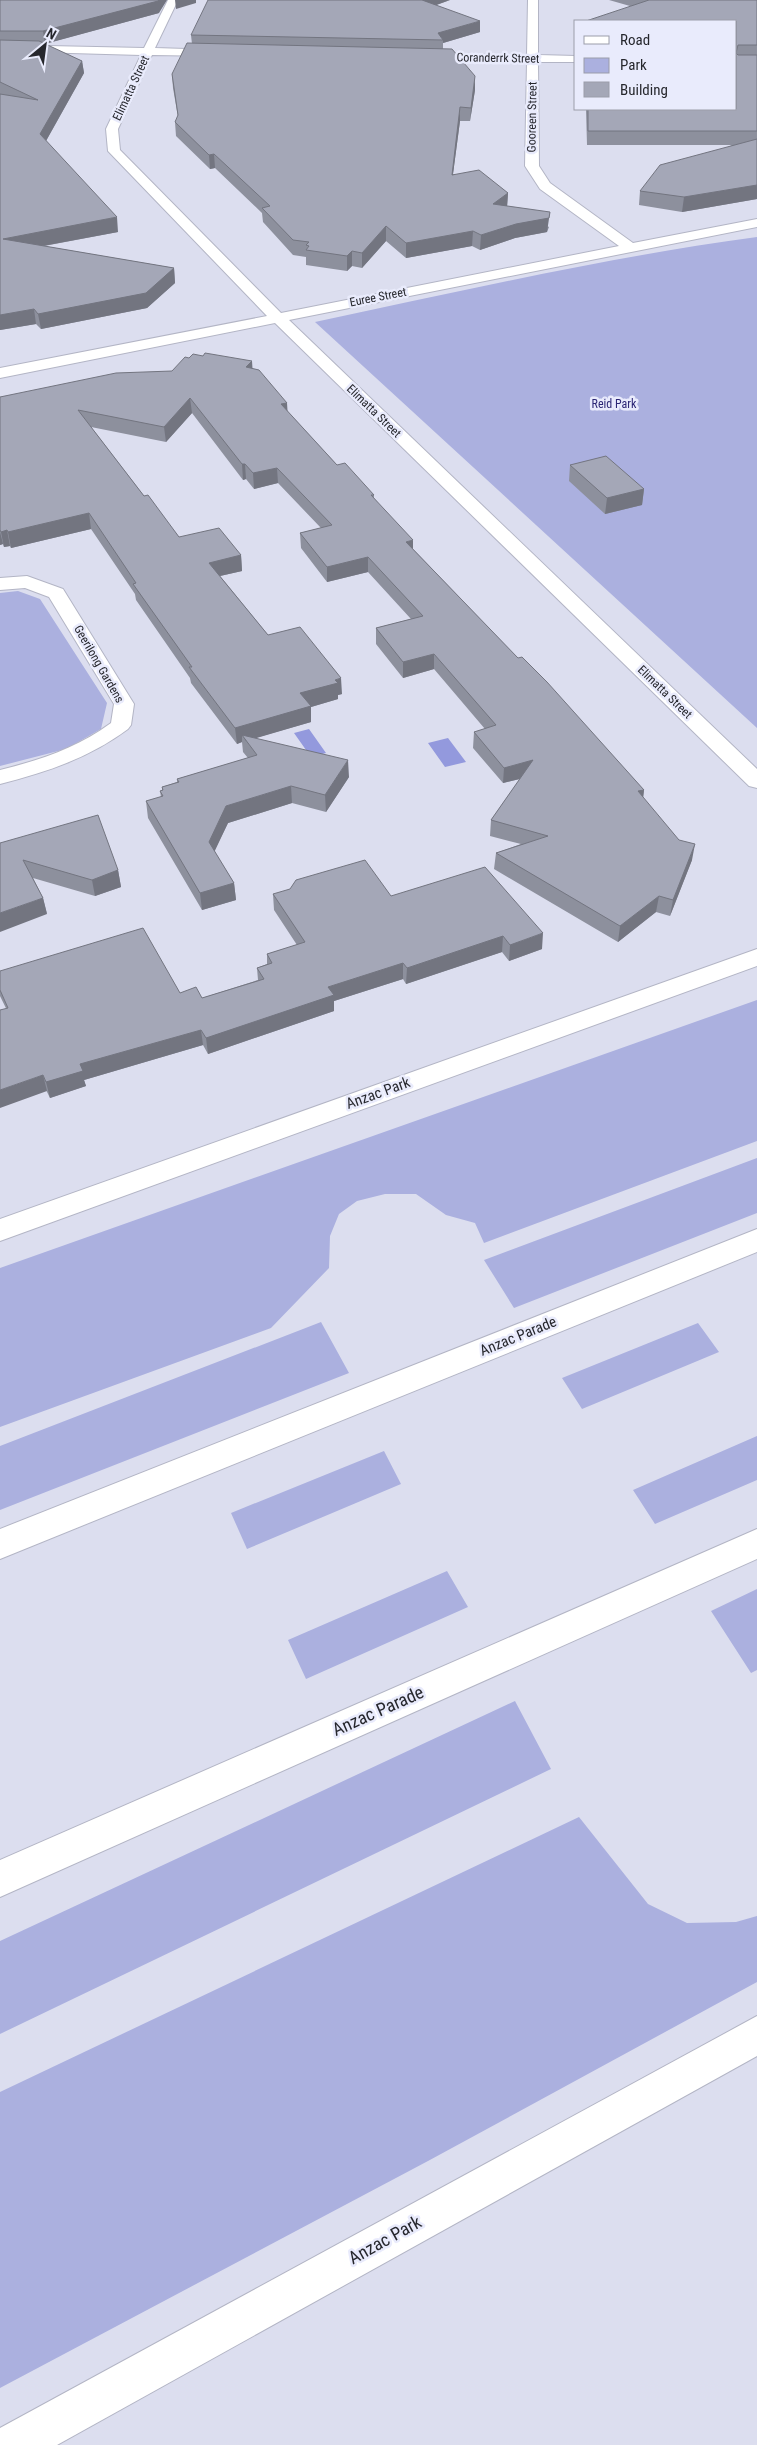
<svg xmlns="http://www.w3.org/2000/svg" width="757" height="2445" font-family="'Roboto Condensed',sans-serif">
<rect width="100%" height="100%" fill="#dcdeef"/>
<!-- green -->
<path fill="#abb0df" d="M757,237V728L315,322C462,291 608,257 757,237Z
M18,591L40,599L107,703L101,729L66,749L0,766V593Z
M757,1000V1141L484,1243L475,1223L446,1215L416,1194H385L357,1201L339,1214L330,1236L329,1268L271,1328L0,1427V1268Z
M757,1158V1213L514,1308L484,1260Z
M321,1322L349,1373L0,1510V1446Z
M698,1323L719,1352L582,1409L562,1378Z
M757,1436V1480L655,1524L633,1490Z
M384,1451L401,1484L247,1549L231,1513Z
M447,1571L468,1607L306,1679L288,1640Z
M757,1589V1670L751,1673L711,1611Z
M515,1701L551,1769L0,2034V1941Z
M579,1817L648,1904L687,1923L736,1922L757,1916V1982L428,2161L0,2388V2092Z"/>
<!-- water -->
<path fill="#9399dd" d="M309,729L326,753L311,757L294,733Z
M448,738L466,762L445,767L428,743Z"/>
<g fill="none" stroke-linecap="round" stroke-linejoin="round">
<!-- minor casing -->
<g stroke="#b3b5c5" stroke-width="2">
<path id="minor" d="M168,0H178L155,48L218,50L224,53L218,56L152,55L118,129L120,150L281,313L619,246L540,189L525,166L527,62L421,59L415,56L421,53L527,55L528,0H538V55L576,56V62H538L539,166L550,183L633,243L757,219V227L289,320L757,769V788L749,786L275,323L0,378V368L267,316L108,151L106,129L141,55L0,51V45L144,48Z
M27,576L63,589L134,704L131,725L128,729C89,758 47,772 0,784V770C40,760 77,748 111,723L114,704L49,597L25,588L0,590V578Z
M757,949V966L0,1241V1219Z
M757,2016V2056L57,2445H0V2428Z"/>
</g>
<!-- major casing -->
<g stroke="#b3b5c5" stroke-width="2">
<path id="major" d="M757,1229V1252L0,1559V1529Z
M757,1529V1559L0,1897V1860Z"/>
</g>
<!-- minor -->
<use href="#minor" fill="#fff" fill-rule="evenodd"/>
<!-- major -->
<use href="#major" fill="#fff" fill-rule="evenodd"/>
</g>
<!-- wall -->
<path fill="#8d909d" d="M0,0L159,13L44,44L82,61L84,73L46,141L118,232L44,246L174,268L175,283L147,308L41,329L36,324L0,330Z
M450,0L436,5L480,32L443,43V49L475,90L470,121H460L453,174L508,193L507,206L549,227L547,232L515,238L480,250L472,246L406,258L386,241L362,268L352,266L347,271L306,265V257L293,255L263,222L262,213L215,168L210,169L176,136L175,122L178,117L173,88L172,74L192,44L191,35Z
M609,0H757V199L682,212L639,205L640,191L732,145H587L586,109H736V21L630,6Z
M189,358L252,361V368L287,403V411L337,465L374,495V498L413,549L644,790L643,798L692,860L670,916L656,912L618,942L494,869L496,853L521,844L490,836L491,820L520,779L503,783L473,748L474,732L485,729L434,669L403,678L376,644V628L411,619L368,572L327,582L301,548L300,533L321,528L278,483L254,489L246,479L243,480L192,413L166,442L91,427L144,496L179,537L241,555L242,571L220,576L268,635L342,694L338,695V699L311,707V722L255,738L349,777L326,812L292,803L228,823L214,851L234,883L236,900L202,910L148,818L146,801L161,797L160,791L162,790V787L177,782V779L248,758L243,752L242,742L237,744L191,683L190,678L136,600L135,594L91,529L11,548L10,546L4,547L3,544L0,545V397L172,371Z
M570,465L644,489L642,505L605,514L569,481Z
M0,843L118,870L121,887L95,896L33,878L43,898L47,914Z
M273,894L391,896L542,949L509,961L502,952L406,984L403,979L334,1001V1011L208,1054L203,1045L84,1080L86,1086L50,1098L0,996V971L180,993L202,998L258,980L257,968L267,964V954L297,945L274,910Z"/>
<!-- shaded-wall -->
<path fill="#737580" d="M159,0H167L159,13L45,44L43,31Z
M175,0H196V3L176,9Z
M420,0H450L420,11Z
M480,21V32L443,43V40L438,33Z
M82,61L84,73L42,148L40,134Z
M475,76V90L470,121L471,108Z
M460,107V121L451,189L452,175Z
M214,154L215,168L210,169L209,155Z
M757,185V199L682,212L684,197Z
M508,193L507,208L493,204Z
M550,212L547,232L515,238L480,250L481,235Z
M117,217L118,232L5,253L3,239Z
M386,226V241L362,268V253Z
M473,231L472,246L406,258V243Z
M352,251V266L347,271V256Z
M174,268L175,283L147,308L41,329L38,314Z
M34,309L36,324L0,330V315Z
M252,361L253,376L246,367Z
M190,398L192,413L166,442L164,427Z
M287,403L288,418L281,404Z
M242,464H245L246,479L243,480Z
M277,468L278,483L254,489L253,473Z
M644,489L642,505L605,514L607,498Z
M89,513L91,529L11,548L8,532Z
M7,530L10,546L4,547L1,532Z
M0,532L3,544L0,545Z
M413,540V555L406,542Z
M241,555L242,571L211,578L209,563Z
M368,557V572L327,582V567Z
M434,654V669L403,678V662Z
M341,678L342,694L338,695V699L311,707V722L246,741L242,735V742L237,744L235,728L300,693L335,680Z
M348,760L349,777L326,812L325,795Z
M533,760L532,776L503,783L504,768Z
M291,786L292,803L228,823L211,859L209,842L226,806Z
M644,790L642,806L638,791Z
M695,844L692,860L670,916L673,900Z
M118,870L121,887L95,896L92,880Z
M234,883L236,900L202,910L200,893Z
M659,896L656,912L618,942L620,926Z
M43,898L47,914L0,932V913Z
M543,933L542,949L509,961L510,945Z
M503,936L502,952L406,984L407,968Z
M403,963V979L334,1001V1011L208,1054L206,1038L328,987Z
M201,1030L203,1045L84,1080L86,1086L50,1098L46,1082L80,1064Z
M43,1075L47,1091L0,1108V1090Z"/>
<!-- building -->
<path fill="#a4a7b7" stroke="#737580" d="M0,0H159L158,1L43,31H0Z
M208,0H422L480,21L438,33L443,40L191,35Z
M649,0H757V45H738L736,53L738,55H757V131H588V109H736V21H586Z
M0,40L39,41L82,61L40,134L117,217L3,239L174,268L146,293L38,314L34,309L0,315V94L38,100L0,82Z
M187,43L452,49L475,76L471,108L460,107L452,175L479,170L508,193L493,204L550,212L549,218L516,224L481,235L473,231L406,243L386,226L362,253L352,251L347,256L306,250L309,246L306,245L309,242L293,240L262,208L270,206L214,154L209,155L175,122L178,115L172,74Z
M757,139V185L684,197L640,191L660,165Z
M205,353L252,361L246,367L259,370L287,403L281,404L337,465L345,463L374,495H371L413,540L406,542L518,658L522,657L547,682L644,790L638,791L679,840L695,844L673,900L659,896L620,926L496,853L548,836L491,820L533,760L504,768L474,732L496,725L434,654L403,662L376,628L423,616L368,557L327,567L300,533L332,525L277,468L253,473L245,464H242L190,398L164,427L78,410L144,496L148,495L179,537L219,528L241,555L209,563L268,635L300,627L341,678L335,680L338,683L300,693L311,706L235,728L189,667H192L133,584L136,583L89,513L8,532L7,530L1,532L0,530V397L116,373L172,371L185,357L189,358L193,354L203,356Z
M606,456L644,489L607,498L570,465Z
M242,735L348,760L325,795L291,786L226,806L209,842L234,883L200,893L146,801L163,796L160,791L163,790L162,787L179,782L177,779L257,755Z
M98,815L118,870L92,880L23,860L43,898L0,913V843Z
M365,860L391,896L485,867L543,933L510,945L503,936L407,968L403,963L328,987L334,995L206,1038L201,1030L80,1064L83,1071L46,1082L43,1075L0,1090V1010L8,1008L0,990V971L143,928L180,993L196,987L202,998L264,979L257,968L272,963L267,954L305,942L273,894L290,889L296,880Z"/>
<g text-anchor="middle" stroke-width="5" stroke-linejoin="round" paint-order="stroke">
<!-- far-street labels -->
<g font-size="12" fill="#26272d" stroke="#e9ebfc">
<text transform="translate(498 58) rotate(1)" y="4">Coranderrk Street</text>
<text transform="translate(131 88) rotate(-65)" y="4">Elimatta Street</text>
<text transform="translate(532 117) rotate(-89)" y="4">Gooreen Street</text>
<text transform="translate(378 297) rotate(-11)" y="4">Euree Street</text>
<text transform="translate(374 411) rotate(44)" y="4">Elimatta Street</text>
<text transform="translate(99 664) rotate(60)" y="4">Geerilong Gardens</text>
<text transform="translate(665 692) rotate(44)" y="4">Elimatta Street</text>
</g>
<!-- far-park labels -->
<g font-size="12" fill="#2c2675" stroke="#e9ebfc">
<text x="614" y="408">Reid Park</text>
</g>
<!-- street labels -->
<g font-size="15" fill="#26272d" stroke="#e9ebfc">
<text transform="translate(378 1093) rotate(-20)" y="5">Anzac Park</text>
<text transform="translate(518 1336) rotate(-22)" y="5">Anzac Parade</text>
</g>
<!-- near-street labels -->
<g font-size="18" fill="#26272d" stroke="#e9ebfc">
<text transform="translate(378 1711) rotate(-24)" y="6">Anzac Parade</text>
<text transform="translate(385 2240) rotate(-29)" y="6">Anzac Park</text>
</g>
</g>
<!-- legend -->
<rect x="574" y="20" width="162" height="90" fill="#e9ebfc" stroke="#9b9da9"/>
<rect x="584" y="36" width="25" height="8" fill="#ffffff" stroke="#9b9da9"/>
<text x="620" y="45" font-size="15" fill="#26272d">Road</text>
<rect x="584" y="58" width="25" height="15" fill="#abb0df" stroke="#9b9da9"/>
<text x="620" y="70" font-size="15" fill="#26272d">Park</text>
<rect x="584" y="82" width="25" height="15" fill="#a4a7b7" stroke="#9b9da9"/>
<text x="620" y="95" font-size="15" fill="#26272d">Building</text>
<!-- north arrow -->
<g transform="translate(45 45) rotate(29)" stroke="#e9ebfc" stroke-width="4" paint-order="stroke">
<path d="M0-4L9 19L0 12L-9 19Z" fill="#26272d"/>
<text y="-8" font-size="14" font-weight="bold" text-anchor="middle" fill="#26272d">N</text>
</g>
</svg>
